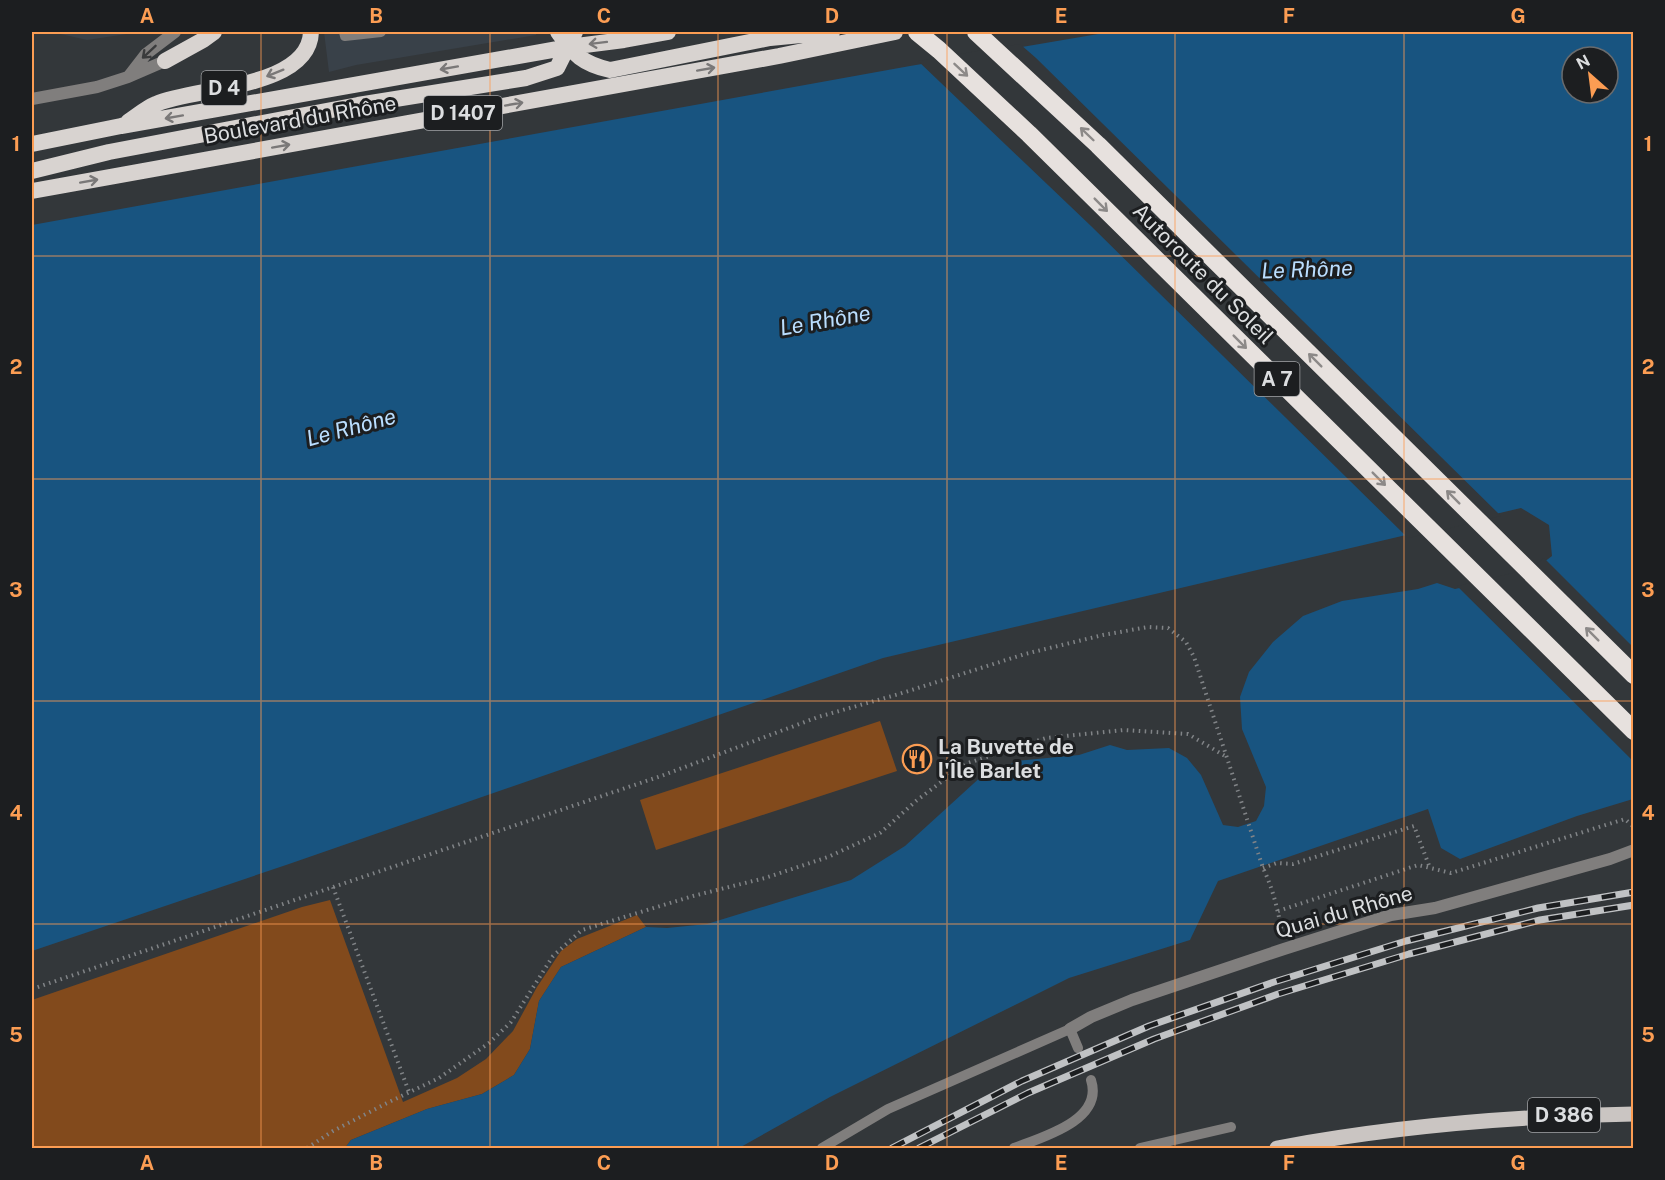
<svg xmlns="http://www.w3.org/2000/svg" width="1665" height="1180" font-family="'Public Sans',sans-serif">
<rect width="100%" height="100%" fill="#33373a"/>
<!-- built -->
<path fill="#394149" d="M52,32H140L87,40Z
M324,32H537L536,35L356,65L329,72Z"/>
<!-- green -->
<path fill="#824a1c" d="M880,721L897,771L656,850L640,800Z
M330,900L403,1102L457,1078L486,1059L513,1031L537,987L561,951L577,939L637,915L646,927L561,967L539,1001L530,1049L514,1075L482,1094L427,1109L351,1140L345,1148H32V1000L302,907Z"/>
<!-- water -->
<path fill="#185480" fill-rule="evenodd" d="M1110,32H1633V799L1577,816L1460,859L1441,848L1428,809L1218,881L1190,940L1069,978L830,1097L739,1148H345L351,1140L427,1109L482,1094L514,1075L530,1049L539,1001L561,967L646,927L667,928L707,924L851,880L905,846L984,774L1001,772L1015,761L1079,755L1110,745L1127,750L1169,748L1187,758L1201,775L1223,825L1238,827L1256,821L1264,806L1266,787L1242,729L1240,697L1249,672L1273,642L1303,616L1342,601L1418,589L1437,583L1455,589L1531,572L1552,556L1549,525L1521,508L883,658L289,864L32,951V225L910,66ZM1572,57H1608V93H1572Z"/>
<!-- pier -->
<path fill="#33373a" d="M1020,44L1036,58L1501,516L1408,538L1091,226L918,61Z
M1544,558L1633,647V761L1457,586L1530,569Z"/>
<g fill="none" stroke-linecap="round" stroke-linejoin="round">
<!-- path -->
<path stroke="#818487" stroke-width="4" stroke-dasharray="1.5 4.5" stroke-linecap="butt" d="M1263,868L1277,863L1293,864L1414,826L1430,868
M333,887L409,1092
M1278,911L1418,865L1451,873L1625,819L1634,827
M32,989L661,776L818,717L899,694L1025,654L1103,635L1148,627L1168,628L1186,642L1194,657L1263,868C1273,889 1278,910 1282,933
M307,1148L333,1131L387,1103L439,1078L489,1043L511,1022L553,956L582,930L693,896L765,878L828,857L880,833L916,801L965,764L1046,738L1124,730L1188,734L1225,756"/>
<!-- service -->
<path stroke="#807e7d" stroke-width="10" d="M344,32L345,36L381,32
M822,1148L888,1109L1070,1029L1078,1048
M1014,1148C1043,1137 1104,1120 1091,1080
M1140,1148L1231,1127"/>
<!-- minor -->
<path stroke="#807e7d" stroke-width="12" d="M129,76L146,54L175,32
M32,99L97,87L128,77L165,61L170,57
M1070,1029L1091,1017L1132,1000L1284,949L1391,915L1435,908L1610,859L1634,850"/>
<!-- primary -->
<path stroke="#cac5c2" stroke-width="15" d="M1277,1148C1395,1126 1514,1116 1634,1114"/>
<!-- trunk -->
<path stroke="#d8d3d0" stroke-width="16" d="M558,32C574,55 583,64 610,70L770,38L832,32
M165,61L203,40L214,32
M128,122C137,116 146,108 156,104C194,87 309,89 311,32
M32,144L121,126L569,47L624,40L668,32
M32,171L109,152L358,105L526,78L557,68L575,32
M32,191L779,56L895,32"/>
<!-- motorway -->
<path stroke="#e7e1de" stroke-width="18" d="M917,32L939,50L1029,134L1634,731
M976,32L1098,145L1634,675"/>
<!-- rail casing -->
<g stroke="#c0c2c4" stroke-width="7">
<path id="rail" d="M892,1148L1022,1081L1149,1026L1274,982L1406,941L1538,908L1634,892
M919,1148L1028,1093L1154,1039L1278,994L1409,954L1540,920L1634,905"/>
</g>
<!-- rail -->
<use href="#rail" stroke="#1c1e20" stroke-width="4.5" stroke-dasharray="14" stroke-linecap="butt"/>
</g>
<!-- one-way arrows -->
<defs><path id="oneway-shaft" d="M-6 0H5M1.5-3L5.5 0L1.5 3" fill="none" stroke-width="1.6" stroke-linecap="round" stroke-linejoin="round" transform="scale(1.5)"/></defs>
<g stroke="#7a7878">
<use href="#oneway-shaft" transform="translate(598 43) rotate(173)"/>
<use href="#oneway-shaft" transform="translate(449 68) rotate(170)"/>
<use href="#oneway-shaft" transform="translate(706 69) rotate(-10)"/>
<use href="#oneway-shaft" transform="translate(275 73) rotate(158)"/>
<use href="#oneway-shaft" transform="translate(514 104) rotate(-10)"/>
<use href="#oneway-shaft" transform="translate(174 117) rotate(170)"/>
<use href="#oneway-shaft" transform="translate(281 146) rotate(-10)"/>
<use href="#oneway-shaft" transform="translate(89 181) rotate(-10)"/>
</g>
<use stroke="#3a3b3c" href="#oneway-shaft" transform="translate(149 52) rotate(137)"/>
<g stroke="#8c8988">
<use href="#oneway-shaft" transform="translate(961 70) rotate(43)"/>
<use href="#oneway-shaft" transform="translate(1087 134) rotate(-136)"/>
<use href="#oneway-shaft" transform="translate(1101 205) rotate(45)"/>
<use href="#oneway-shaft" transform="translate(1240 342) rotate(45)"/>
<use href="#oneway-shaft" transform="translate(1315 360) rotate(-135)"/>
<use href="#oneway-shaft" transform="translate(1379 479) rotate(45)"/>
<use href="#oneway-shaft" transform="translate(1453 497) rotate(-135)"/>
<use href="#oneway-shaft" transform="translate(1592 634) rotate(-135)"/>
</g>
<!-- grid -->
<path fill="none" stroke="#fc9d53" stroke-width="1.5" stroke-opacity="0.55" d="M261,32V1148M490,32V1148M718,32V1148M947,32V1148M1175,32V1148M1404,32V1148M32,256H1634M32,479H1634M32,701H1634M32,924H1634"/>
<!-- icons -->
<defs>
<g id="restaurant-ring" transform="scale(1.5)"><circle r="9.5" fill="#1c1e20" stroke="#fc9d53" stroke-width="1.5"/><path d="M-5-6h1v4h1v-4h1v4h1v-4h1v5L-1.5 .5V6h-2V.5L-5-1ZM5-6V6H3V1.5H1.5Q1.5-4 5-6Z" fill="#fc9d53"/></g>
</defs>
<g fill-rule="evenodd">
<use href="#restaurant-ring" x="917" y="759"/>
</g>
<g text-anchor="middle" stroke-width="6" stroke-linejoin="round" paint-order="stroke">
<!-- shield labels -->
<g fill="#1c1e20" stroke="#a2a4a6" stroke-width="1.5">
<rect x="201.5" y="71" width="45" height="34" rx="4.5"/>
<rect x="424" y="96" width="78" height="34" rx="4.5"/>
<rect x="1254.5" y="362" width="45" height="34" rx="4.5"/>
<rect x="1528" y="1098" width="72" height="34" rx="4.5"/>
</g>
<g font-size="20" font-weight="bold" fill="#dcdee0">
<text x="224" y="95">D 4</text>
<text x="463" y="120">D 1407</text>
<text x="1277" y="386">A 7</text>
<text x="1564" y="1122">D 386</text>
</g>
<!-- street labels -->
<g font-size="21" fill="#dcdee0" stroke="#1c1e20">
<text transform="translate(300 120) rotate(-10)" y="7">Boulevard du Rhône</text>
<text transform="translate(1203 274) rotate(45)" y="7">Autoroute du Soleil</text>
<text transform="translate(1344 912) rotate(-16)" y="7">Quai du Rhône</text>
</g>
<!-- poi labels -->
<g font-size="21" font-weight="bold" fill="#dcdee0" stroke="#1c1e20" text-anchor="start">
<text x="938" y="754">La Buvette de<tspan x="938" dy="24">l'Île Barlet</tspan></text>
</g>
<!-- water labels -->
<g font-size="22" font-style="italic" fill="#badeff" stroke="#1c1e20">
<text transform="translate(1307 269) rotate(-2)" y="8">Le Rhône</text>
<text transform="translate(825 320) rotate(-10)" y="8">Le Rhône</text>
<text transform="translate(351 427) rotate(-15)" y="8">Le Rhône</text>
</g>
</g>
<!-- border -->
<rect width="1665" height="1180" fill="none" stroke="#1c1e20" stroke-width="66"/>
<!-- north arrow -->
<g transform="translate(1590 75) rotate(332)"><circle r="28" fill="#1c1e20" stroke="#696b6d" stroke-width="1.5"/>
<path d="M0-4.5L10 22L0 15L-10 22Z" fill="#fc9d53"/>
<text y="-9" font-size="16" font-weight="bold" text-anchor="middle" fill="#dcdee0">N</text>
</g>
<rect x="33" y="33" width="1599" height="1114" fill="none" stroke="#fc9d53" stroke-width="2"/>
<g font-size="20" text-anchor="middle" font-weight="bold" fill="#fc9d53">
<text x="147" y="23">A</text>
<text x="376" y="23">B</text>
<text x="604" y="23">C</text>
<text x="832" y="23">D</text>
<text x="1061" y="23">E</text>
<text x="1289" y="23">F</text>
<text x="1518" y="23">G</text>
<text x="16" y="151">1</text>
<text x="1648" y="151">1</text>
<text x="16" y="374">2</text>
<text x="1648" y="374">2</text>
<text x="16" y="597">3</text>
<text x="1648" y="597">3</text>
<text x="16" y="820">4</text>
<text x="1648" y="820">4</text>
<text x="16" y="1042">5</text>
<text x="1648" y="1042">5</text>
<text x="147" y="1170">A</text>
<text x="376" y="1170">B</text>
<text x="604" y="1170">C</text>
<text x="832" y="1170">D</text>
<text x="1061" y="1170">E</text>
<text x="1289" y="1170">F</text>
<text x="1518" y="1170">G</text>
</g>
</svg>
